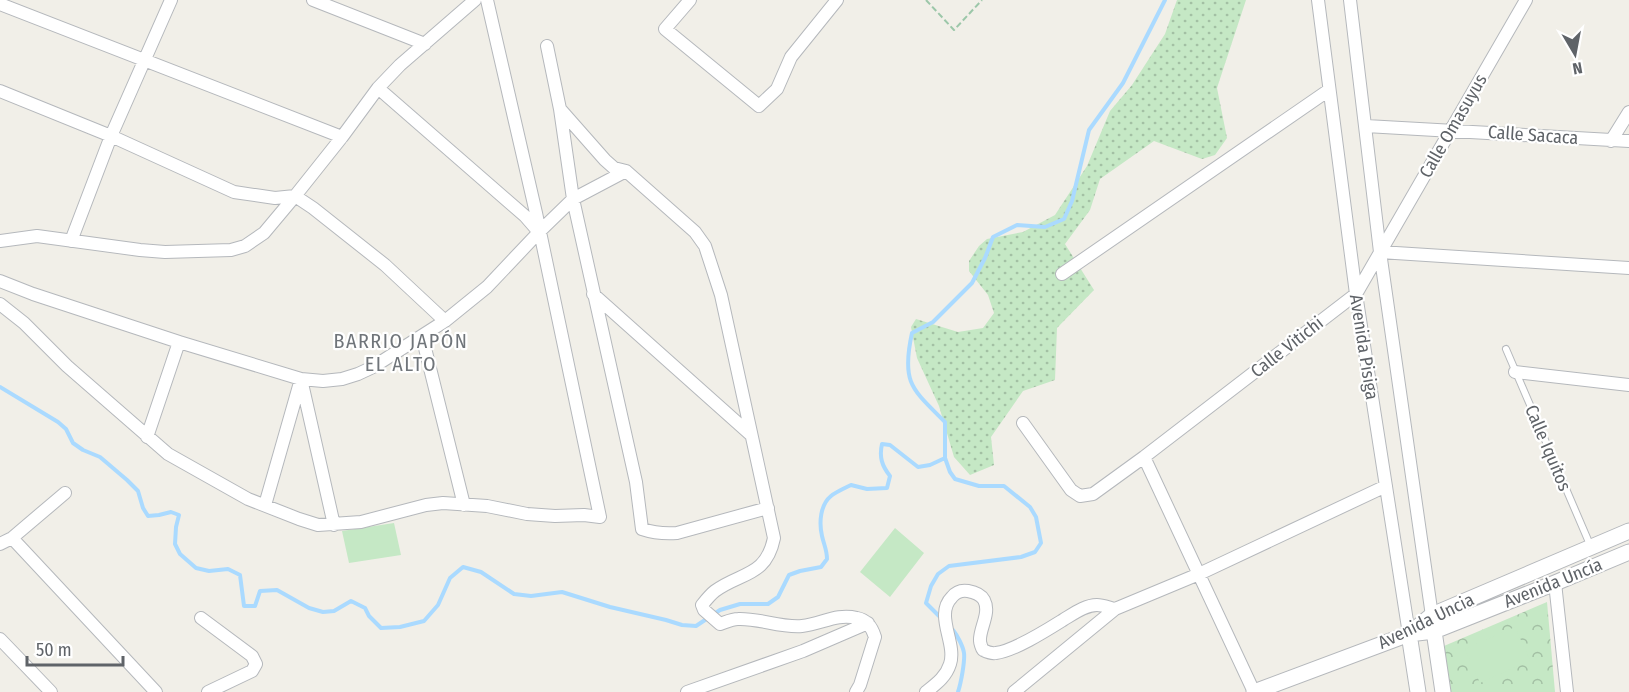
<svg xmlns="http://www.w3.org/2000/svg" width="1629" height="692" font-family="'Fira Sans Condensed',sans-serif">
<defs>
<pattern id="grass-dots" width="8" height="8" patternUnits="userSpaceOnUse" patternTransform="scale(1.5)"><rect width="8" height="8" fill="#c5e8c5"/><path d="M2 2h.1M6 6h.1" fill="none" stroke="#a3c0a4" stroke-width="1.8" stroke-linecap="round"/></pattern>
<pattern id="park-crowns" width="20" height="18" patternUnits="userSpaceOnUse" patternTransform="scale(1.5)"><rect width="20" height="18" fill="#c5e8c5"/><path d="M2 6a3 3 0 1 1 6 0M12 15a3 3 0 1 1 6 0" fill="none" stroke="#a3c0a4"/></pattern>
</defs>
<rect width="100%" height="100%" fill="#f1efe8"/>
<!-- grass -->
<path fill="url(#grass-dots)" d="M1177,0H1246L1217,88L1227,138L1215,155L1202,159L1154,141L1100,179L1090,210L1065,244L1094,290L1057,328L1055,380L1023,391L991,437L994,465L970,475L954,457L939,406L917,358L911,327L916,319L958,332L983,328L994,313L988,295L969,271V261L979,246L987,239L1023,232L1055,215L1087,166L1110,111L1132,85L1165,34Z"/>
<!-- park -->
<path fill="url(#park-crowns)" d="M1547,602L1555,692H1451L1444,646Z"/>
<!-- garden -->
<path fill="#c5e8c5" d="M394,523L401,555L349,563L342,531Z
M895,528L924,553L890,597L860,572Z
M1515,627L1530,660L1480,683L1465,649Z"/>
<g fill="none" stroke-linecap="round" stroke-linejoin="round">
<!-- stream -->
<path stroke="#aadaff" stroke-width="4" d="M0,387L58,422L66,429L73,443L83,450L100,457L127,480L138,491L143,508L148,516L159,515L171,512L179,515L176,527L175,544L180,554L196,568L209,571L228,569L240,575L244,606H255L260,591L277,590L309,608L323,612L334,611L351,601L365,608L369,616L381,628L400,627L424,621L438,605L450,578L463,567L481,572L514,594L531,596L562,592L610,607L666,620L682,625L696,626L720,610L740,604H768L778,597L789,575L800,571L821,567L827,559C827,550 824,545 822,536C819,523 820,505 831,496C836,492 845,488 851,485L867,489L887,488L890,476C882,466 879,457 882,444L890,445L918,467L930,465L945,458
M939,616L926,603L931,586L938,574L949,566L1021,557L1035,552L1041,543L1036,517L1030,507L1004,486H979L955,479L950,472L945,458V422C912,389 901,383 912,333L933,322L972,283L985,258L993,237L1017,225L1045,227L1064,219L1072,201L1089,130L1123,83L1165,0
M953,630C957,635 963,646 964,653C965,661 961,683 958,692"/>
<!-- service casing -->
<g stroke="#b5b8bc" stroke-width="8">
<path id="service" d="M1506,349L1591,547"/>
</g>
<!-- minor casing -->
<g stroke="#b5b8bc" stroke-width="14">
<path id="minor" d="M313,0L425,44
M690,0L665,29L759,106L777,89L791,57L837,0
M1318,0L1356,294L1409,634
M1350,0L1380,252L1433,623
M0,4L342,137
M547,46L560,109L573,199L636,482L642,529C654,533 664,534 677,533L768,508
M378,88L525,216L538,231
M0,91L111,136L234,192L275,198L295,196L313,208L385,265L445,321
M560,109L605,160L614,168L626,171L695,232L705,246L721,295L774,538C766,577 741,572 715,591C711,594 706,600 702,605L704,610L720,624C726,622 732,619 738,619C759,618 781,628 802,626C822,624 836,613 857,618C867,620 872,627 875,637L860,685L856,692
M1366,126L1629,141
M1611,141L1629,112
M0,241L37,236L140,250L165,252L231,250L245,246L264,233L295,196L342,137L378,88L400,65L475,0
M71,241L111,136L171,0
M1380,252L1629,268
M1062,274L1329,90
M0,281L33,294L179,342L301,379L323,381L342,379L358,374L373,367L445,321L487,287L539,232L573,199L626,171
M593,294L750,434
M0,304L24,323L67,366L168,454L248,499L299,519L318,525L361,522L426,505L443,503L487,506L527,514L555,516L584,515L600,517L536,213L487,0
M422,336L464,505
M1515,372L1629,385
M1023,423L1071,490L1080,496L1093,494L1144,457L1356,294L1526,0
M147,437L179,342
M1144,457L1254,692
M65,493L12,538L156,692
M265,505L301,379L334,525
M0,544L12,538
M1555,583L1567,692
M201,618L252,656L256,664L252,671L208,692
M0,639L51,692
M687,692L803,651L868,623
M926,692C936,684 946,677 950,664C957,643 934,615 952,597C956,592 962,590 968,591C974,592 981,595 984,600C991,613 979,629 980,641C980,642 982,650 983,650C987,652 991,654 996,653C1014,651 1047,630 1063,620C1073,614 1085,605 1097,605C1103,605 1110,608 1115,609
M1014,692L1115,609L1199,574L1386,486"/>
</g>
<!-- tertiary casing -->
<g stroke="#b5b8bc" stroke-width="17">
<path id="tertiary" d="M1434,631L1443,692
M1409,634L1434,631L1555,583L1629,552
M1409,634L1418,692
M1254,692L1409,634L1432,615L1629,531"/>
</g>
<!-- path -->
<path stroke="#9cc7a9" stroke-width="2" stroke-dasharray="6 3" stroke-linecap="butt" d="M926,0L954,30L982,0"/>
<!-- service -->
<use href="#service" stroke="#fff" stroke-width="6"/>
<!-- minor -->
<use href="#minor" stroke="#fff" stroke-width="12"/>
<!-- tertiary -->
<use href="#tertiary" stroke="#fff" stroke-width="15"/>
</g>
<g text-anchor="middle" stroke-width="4.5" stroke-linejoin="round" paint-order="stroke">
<!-- street labels -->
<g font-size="18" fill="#5f6368" stroke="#fff">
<text transform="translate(1453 126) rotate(-60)" y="6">Calle Omasuyus</text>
<text transform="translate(1533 135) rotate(4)" y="6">Calle Sacaca</text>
<text transform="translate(1287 347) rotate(-38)" y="6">Calle Vitichi</text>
<text transform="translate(1364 347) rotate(81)" y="6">Avenida Pisiga</text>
<text transform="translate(1548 448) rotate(67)" y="6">Calle Iquitos</text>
<text transform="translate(1553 583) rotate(-22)" y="6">Avenida Uncía</text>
<text transform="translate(1426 621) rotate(-26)" y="6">Avenida Uncia</text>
</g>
<!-- neighbourhood labels -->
<g font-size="20" letter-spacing="1.5" fill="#70757a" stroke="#fff">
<text x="401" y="348">BARRIO JAPÓN<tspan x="401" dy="23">EL ALTO</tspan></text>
</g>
</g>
<!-- north arrow -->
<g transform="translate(1575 54) rotate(170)" stroke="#ffffff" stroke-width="4.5" paint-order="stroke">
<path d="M0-4.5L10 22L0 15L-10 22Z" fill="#5f6368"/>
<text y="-9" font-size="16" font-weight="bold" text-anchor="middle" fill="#5f6368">N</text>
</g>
<!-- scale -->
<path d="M27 656v9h96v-9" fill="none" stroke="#5f6368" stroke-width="3"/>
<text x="36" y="656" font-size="18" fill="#5f6368" stroke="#ffffff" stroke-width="4.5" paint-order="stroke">50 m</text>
</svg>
